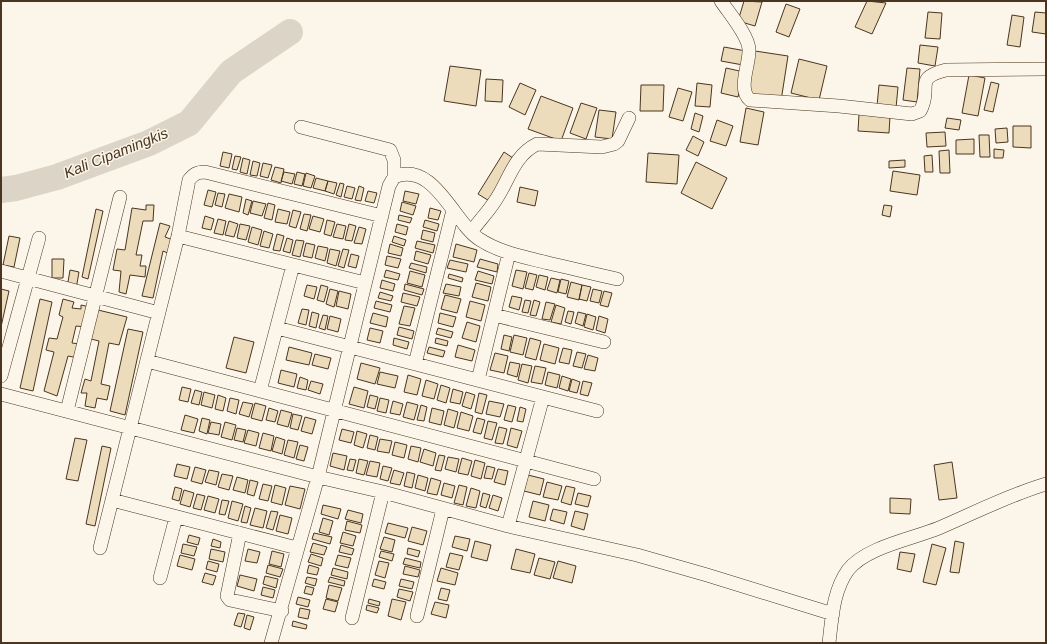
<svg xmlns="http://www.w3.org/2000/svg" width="1047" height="644" font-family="Helvetica,sans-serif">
<rect width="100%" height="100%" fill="#fbf6e9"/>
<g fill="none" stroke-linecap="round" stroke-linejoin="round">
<!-- river -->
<path stroke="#dcd4c6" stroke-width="26" d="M1,190L16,188L57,177L149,143L189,123L231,72L290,32"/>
</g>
<!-- building -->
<path fill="#ecdcbc" stroke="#4a3520" d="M744,1L762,2L755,26L738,21Z
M867,1L886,3L872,34L855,27Z
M786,4L800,9L789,37L776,32Z
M928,12L942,13L940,39L925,38Z
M1035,12L1046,13V34L1032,32Z
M1012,15L1024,17L1020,47L1007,45Z
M920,45L938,47L935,66L918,63Z
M724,47L746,51L743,65L721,61Z
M755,51L788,56L781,101L748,96Z
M799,59L827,66L819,100L791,93Z
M450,66L481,70L476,106L444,101Z
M726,68L744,72L738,97L721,93Z
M907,68L920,69L917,102L903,100Z
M969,75L985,78L978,116L962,113Z
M486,79L503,80L502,102L485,101Z
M991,82L999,84L993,112L984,110Z
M520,83L536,90L525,115L509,107Z
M697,83L712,85L710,107L695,106Z
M641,85H664L663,111H640Z
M879,85L898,87L896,108L877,106Z
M678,88L692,92L683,121L669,117Z
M541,96L573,108L561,141L528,129Z
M581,103L597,108L586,139L570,133Z
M746,108L764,112L758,145L740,142Z
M599,110L616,112L612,139L595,137Z
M695,113L703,116L699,132L691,129Z
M859,114L890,116L889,133L858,131Z
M947,118L961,120L959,130L945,128Z
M717,120L733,126L726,146L710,141Z
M1013,126H1031V148L1013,147Z
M1007,128L1008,142L996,143L995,129Z
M945,132L946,146L927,147L926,133Z
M979,135H989L990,157H980Z
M693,136L704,142L698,156L686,150Z
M974,139V154H956V140Z
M994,149L1004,150L1003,158H994Z
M949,150L950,173H940L939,151Z
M223,152L232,154L229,168L220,166Z
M504,152L516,160L491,202L478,194Z
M648,153L679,155L677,184L646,182Z
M932,155L933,172H925L924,156Z
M235,156L241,157L237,170L232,169Z
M243,158L250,160L247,174L240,172Z
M905,160V167L889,168V161Z
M253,161L260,163L257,176L250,175Z
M696,162L727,178L712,209L681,193Z
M263,163L272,165L268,178L260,176Z
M275,167L284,169L281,183L271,180Z
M893,171L920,175L917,195L890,191Z
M284,172L295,174L292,184L281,181Z
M297,172L305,174L302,186L294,184Z
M306,173L315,176L311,188L303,186Z
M316,178L328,181L325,191L313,188Z
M328,181L337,183L334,194L325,191Z
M340,183L344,184L341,197L336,195Z
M347,186L355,188L352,199L344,197Z
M359,186L364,188L361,201L355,200Z
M520,187L538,191L535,206L517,202Z
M208,190L216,192L212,207L204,205Z
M368,191L377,193L374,203L365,201Z
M405,191L419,194L416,204L403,201Z
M218,193L225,194L222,207L215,205Z
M229,194L242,197L239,212L225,208Z
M246,199L252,201L248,215L243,213Z
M253,201L266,204L262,216L250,213Z
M402,202L416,206L413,215L400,211Z
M268,203L275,205L272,220L264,218Z
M146,205H154L153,221H143L136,255H142L140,266H146L145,277L130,275L126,294L119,292L121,271L113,270L117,249L125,250L132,208L146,210Z
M884,205L892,206L890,217L882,215Z
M430,208L441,211L438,220L428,218Z
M96,209L103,211L88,279L82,277Z
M278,209L290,212L287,224L275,222Z
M293,210L301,212L296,228L289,226Z
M304,214L311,215L307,231L300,229Z
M399,215L412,218L410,223L398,220Z
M205,216L214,219L211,230L202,228Z
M313,216L324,219L320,232L309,229Z
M218,219L226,221L223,235L214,233Z
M327,220L335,222L331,236L324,234Z
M425,220L439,224L437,231L423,227Z
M229,221L238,224L234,237L225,235Z
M160,223L170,226L165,237L176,241L170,254L163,251L153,298L142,296Z
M240,224L250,226L246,240L237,238Z
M337,224L346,226L343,239L333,237Z
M349,224L356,226L352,241L345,240Z
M397,224L408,227L406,235L395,232Z
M252,227L262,230L258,245L248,242Z
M359,227L366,229L362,244L354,243Z
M423,230L435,233L433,242L421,239Z
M264,231L273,234L269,248L260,246Z
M277,234L284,236L280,251L273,250Z
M9,236L20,238L14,267L3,265Z
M394,236L406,240L404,246L392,242Z
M287,238L293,240L290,253L283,251Z
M296,240L304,241L300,257L292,255Z
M417,241L435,245L433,253L415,248Z
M306,243L315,245L312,258L303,256Z
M390,244L403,248L401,256L388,253Z
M456,244L477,250L474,262L453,257Z
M318,246L328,248L325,261L315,258Z
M330,249L340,251L336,266L327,263Z
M343,249L349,250L344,268L338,266Z
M416,251L431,255L428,264L414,260Z
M351,254L359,256L356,268L348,266Z
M387,256L401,259L398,268L385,265Z
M52,259H64L63,278H52Z
M480,259L498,264L497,272L477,267Z
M450,260L468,264L466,272L447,268Z
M411,263L427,267L426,273L409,268Z
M70,270L79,272L76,289L67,288Z
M386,270L400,274L398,280L384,277Z
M516,270L527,272L523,289L512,286Z
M410,271L425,275L422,287L407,283Z
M478,271L494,276L492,284L475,280Z
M529,273L537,275L533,290L525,288Z
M449,274L463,278L462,282L448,278Z
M539,275L548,277L545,290L536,287Z
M551,278L560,280L557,293L547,290Z
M561,279L569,281L566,294L558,292Z
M382,280L395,284L393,291L380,288Z
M571,282L582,285L579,300L567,297Z
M476,283L491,287L488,301L472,297Z
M405,284L424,289L422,295L404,290Z
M446,284L461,287L459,296L443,293Z
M307,285L317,287L314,299L304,296Z
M321,285L328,287L324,302L317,300Z
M582,285L591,287L587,301L579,299Z
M1,289L9,291L1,327Z
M330,289L338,291L334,307L326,304Z
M593,289L602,291L599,303L590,301Z
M339,291L351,294L348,309L336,306Z
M604,291L612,293L608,307L600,305Z
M380,292L393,296L391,301L378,298Z
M403,293L420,297L417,306L401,302Z
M445,295L461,299L457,313L441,309Z
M512,296L522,298L519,310L509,307Z
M40,299L52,302L33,391L20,388Z
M63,299L74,302L72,308L81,309V305L90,307L86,327L76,326L72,343L80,344L78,358L68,356L57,396L44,391L54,352L46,350L49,338L57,339L63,317L59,315Z
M525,300L531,301L528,313L522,312Z
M534,300L540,302L536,316L530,315Z
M376,301L392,305L390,312L374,308Z
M470,301L485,305L481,321L466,317Z
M546,302L555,304L550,320L542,319Z
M556,305L565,308L561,324L551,322Z
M404,306L415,308L410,326L399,324Z
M302,309L309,310L306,325L298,323Z
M98,310L127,317L119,345L109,343L101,384L110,386L107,400L97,398L95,408L85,406L87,393H81L85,379L91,381L99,341L91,339Z
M568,311L574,312L571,324L565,322Z
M312,312L319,314L316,328L309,326Z
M578,312L586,314L583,326L575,323Z
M373,313L388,317L386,327L370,323Z
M440,313L456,317L453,327L438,323Z
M587,314L596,317L593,330L584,327Z
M323,315L328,316L325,330L319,328Z
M330,316L341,319L338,332L327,329Z
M599,316L608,319L605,333L596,330Z
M467,322L480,326L476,342L462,338Z
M399,327L414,331L412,339L397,335Z
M370,328L383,331L380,343L367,340Z
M438,328L453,332L451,338L436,334Z
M128,329L143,332L125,415L110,411Z
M504,335L512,337L509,351L501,349Z
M514,335L527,338L523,355L510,352Z
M234,337L254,342L246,373L226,368Z
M394,338L409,342L407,349L393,345Z
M436,338L448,341L447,346L435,343Z
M530,338L541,341L536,360L525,357Z
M544,344L559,348L555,364L540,360Z
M458,345L475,350L472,361L455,357Z
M289,347L312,353L309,365L286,360Z
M429,347L445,351L443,357L427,353Z
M563,348L572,350L569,364L559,362Z
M577,352L586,354L582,368L573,366Z
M495,353L508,356L504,373L490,370Z
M315,354L331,358L328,369L312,365Z
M588,355L598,358L595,371L584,369Z
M510,362L520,364L517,377L507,374Z
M361,363L380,368L375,384L357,379Z
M522,364L532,366L528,383L518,380Z
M535,366L546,368L542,384L531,382Z
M281,370L297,374L294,387L278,383Z
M380,372L398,376L395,388L377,384Z
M548,372L560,375L557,388L545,385Z
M408,375L421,379L417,395L404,392Z
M562,376L571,379L568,391L559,388Z
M300,377L308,380L306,390L297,388Z
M572,379L580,382L577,393L569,391Z
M426,380L438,384L434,399L422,396Z
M311,381L323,384L320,394L308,390Z
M583,381L592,383L588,396L580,394Z
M441,385L450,388L446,403L437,400Z
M182,387L191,389L188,402L179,400Z
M354,387L368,391L364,408L349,404Z
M453,389L463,392L460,404L450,402Z
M195,390L202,392L199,405L191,403Z
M204,392L215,395L212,408L201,405Z
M466,392L475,395L471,409L462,406Z
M479,393L487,395L482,414L475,412Z
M218,395L226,398L223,411L215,409Z
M370,395L378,397L375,409L367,407Z
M230,398L239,400L236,414L227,411Z
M380,398L389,400L386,413L377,411Z
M393,401L403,404L400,415L390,413Z
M489,401L504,404L500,417L486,414Z
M243,402L253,404L249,417L239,414Z
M407,402L418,405L414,420L403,417Z
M255,403L266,406L262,421L251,418Z
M421,405L427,407L424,421L417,420Z
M508,405L516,407L512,422L504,420Z
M520,407L526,409L523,422L517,421Z
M269,408L278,411L275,422L266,420Z
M432,408L444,411L441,425L429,422Z
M448,409L458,412L454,428L444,425Z
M281,410L292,413L288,427L277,424Z
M461,412L473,416L469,431L457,428Z
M293,414L302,416L298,430L290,428Z
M185,415L198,419L194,433L181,430Z
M305,417L316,420L312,434L301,431Z
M202,418L210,420L207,434L199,431Z
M477,418L485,420L481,434L473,432Z
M488,421L497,423L492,440L484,438Z
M211,422L221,424L219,435L208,433Z
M225,422L236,425L232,440L221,437Z
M499,427L507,429L503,444L495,443Z
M237,428L246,430L243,442L234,440Z
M511,428L522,431L517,448L507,445Z
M342,429L354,432L351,443L339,440Z
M248,430L259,433L256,446L244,443Z
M357,431L367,434L363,448L354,445Z
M263,433L274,436L271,451L259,448Z
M370,435L378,437L375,450L367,448Z
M276,437L285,440L282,454L272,451Z
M75,438L87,440L78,481L66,479Z
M380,439L392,441L389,453L377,451Z
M288,440L298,442L294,458L284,455Z
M395,442L407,445L404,458L392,455Z
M300,445L308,447L304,461L296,459Z
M102,446L111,448L95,526L86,524Z
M411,446L421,448L418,462L408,459Z
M424,449L436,453L433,466L420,462Z
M333,453L347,456L344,470L330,466Z
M439,455L445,456L441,471L435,470Z
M448,457L459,459L456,472L445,469Z
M462,458L472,461L468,475L458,473Z
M350,459L356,460L353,471L347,470Z
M359,459L368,461L364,475L356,473Z
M475,460L485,463L481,479L471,476Z
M370,461L380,463L377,477L366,475Z
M952,462L957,498L939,500L934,465Z
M177,464L190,467L187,479L174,476Z
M383,466L392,468L388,481L380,479Z
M487,466L495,468L492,479L484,478Z
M195,467L206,470L202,484L191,481Z
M498,469L508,471L505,485L494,482Z
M209,470L219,472L216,485L205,482Z
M394,470L404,473L400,485L390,483Z
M407,472L415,474L412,488L404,486Z
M222,474L233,476L229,490L218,487Z
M418,475L428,478L425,491L415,488Z
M528,475L544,479L540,495L524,491Z
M237,477L248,480L245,493L233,490Z
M431,478L441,481L437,495L427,493Z
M250,480L258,482L254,496L247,494Z
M547,482L562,486L558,500L543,497Z
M444,483L455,486L452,498L441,495Z
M263,484L272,486L268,501L259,499Z
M275,485L286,488L282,505L271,502Z
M459,485L467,487L463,505L454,503Z
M290,486L305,489L300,509L285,505Z
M566,486L575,488L571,505L561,502Z
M175,487L182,489L179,501L172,499Z
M471,488L480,491L476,508L466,506Z
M184,490L194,493L190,507L180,504Z
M483,493L490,495L486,508L480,506Z
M578,493L591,496L588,507L575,504Z
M197,494L205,496L201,510L193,508Z
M493,495L502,498L498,511L489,508Z
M208,496L219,499L215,513L204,510Z
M890,498L911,499L910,514L890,513Z
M222,500L229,501L225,515L219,514Z
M232,501L243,504L238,521L228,518Z
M533,501L549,505L545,521L529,517Z
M323,505L341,509L338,519L321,514Z
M245,506L251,508L247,523L241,522Z
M255,508L267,511L263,528L250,525Z
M553,509L567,512L564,524L550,520Z
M348,510L363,514L361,523L345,519Z
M271,511L278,512L273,530L266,528Z
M575,511L588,514L584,530L571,526Z
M280,515L292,518L288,534L276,531Z
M323,518L333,521L329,535L319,532Z
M347,521L362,525L360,533L345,530Z
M388,523L408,528L405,538L385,533Z
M412,527L427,531L423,545L408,541Z
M343,532L356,536L353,546L340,543Z
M314,533L332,537L330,544L312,539Z
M189,535L200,538L198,545L187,542Z
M455,536L470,539L467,551L452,547Z
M384,537L395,540L392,552L380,549Z
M213,539L221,542L220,548L211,546Z
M475,541L491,545L487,561L471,557Z
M955,541L964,543L959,573L950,572Z
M313,543L327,547L324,555L310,552Z
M183,544L197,547L194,556L181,553Z
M932,544L946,548L936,585L923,582Z
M341,545L354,549L352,555L339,552Z
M408,548L420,551L418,557L407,554Z
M211,549L225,552L223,562L209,559Z
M248,549L260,552L257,563L245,561Z
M516,549L535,554L530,573L511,569Z
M272,551L284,554L281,567L269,564Z
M381,551L394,554L392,561L379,557Z
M900,552L915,554L911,572L897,569Z
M450,553L463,556L459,570L446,567Z
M311,554L323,558L321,566L308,562Z
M180,555L195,559L192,570L177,566Z
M338,555L351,558L348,568L335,565Z
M405,558L421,562L420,568L403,564Z
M539,558L555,562L550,579L534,575Z
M208,561L219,564L217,572L206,569Z
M379,561L389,563L385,578L375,575Z
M558,561L576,566L572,583L553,578Z
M268,565L283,569L280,577L266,573Z
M309,565L319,568L317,575L307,573Z
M405,566L420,570L418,577L403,574Z
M333,568L348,572L347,579L331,575Z
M441,568L458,573L455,585L437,581Z
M205,573L216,576L213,585L202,582Z
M240,575L257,579L254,591L237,586Z
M265,576L278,579L276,588L263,584Z
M307,577L317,579L315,586L305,583Z
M330,577L345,581L344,586L328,582Z
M374,579L386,582L384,589L372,586Z
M401,579L414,582L412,589L399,586Z
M329,585L342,588L338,601L326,598Z
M306,586L314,588L312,595L304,593Z
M263,587L275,590L273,598L261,595Z
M441,588L450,590L447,601L438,599Z
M399,589L413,592L410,601L397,597Z
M298,597L310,600L308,607L296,604Z
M326,599L338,602L335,612L323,609Z
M369,599L380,602L379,606L368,603Z
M392,599L406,602L401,620L388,616Z
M435,602L449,605L446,618L431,614Z
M367,605L379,608L377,613L366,610Z
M300,608L310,610L308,619L298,617Z
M238,613L245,614L241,627L234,625Z
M247,615L254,617L250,630L244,628Z
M293,621L307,625L306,629L292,626Z"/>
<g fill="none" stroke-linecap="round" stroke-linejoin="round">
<!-- street casing -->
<g stroke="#4a3520" stroke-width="14">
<path id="street" d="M721,1C729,13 748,35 749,49C750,64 737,89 750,100L839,106L912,114L920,111L922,107C931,86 914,78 946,70L1046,69
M301,127L390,150L394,160V177
M472,231C479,221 488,212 495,201C509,181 513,156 537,144L602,147L614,144L618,141L629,118
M178,236L365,283
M1,271L159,313
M494,315L604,342
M277,328L597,411
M147,361L594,479
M415,364L453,210
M1,376L39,238
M478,380L509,253
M260,391L293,265
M1,394L318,477L383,492L508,526L637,555L707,575L833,614
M67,411L120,197
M112,500L297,548
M508,526L543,397
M240,533L227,596L230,600L282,611
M100,548L178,236L189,180C194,174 197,172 205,172L382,216
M160,578L176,517
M417,616L443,509
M352,618L383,492
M271,643L318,477L389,186L394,177C434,160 454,223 479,239C500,253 525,257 548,263C571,268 594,274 617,279
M829,643C832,618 833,591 848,570C866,547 912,539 939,528C974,513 1009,495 1046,484"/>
</g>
<!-- street -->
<use href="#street" stroke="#fbf6e9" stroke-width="13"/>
</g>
<g text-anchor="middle" stroke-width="3" stroke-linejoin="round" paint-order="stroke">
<!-- water labels -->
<g font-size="15" font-style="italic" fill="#4a3520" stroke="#fbf6e9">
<text transform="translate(116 153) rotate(-22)" y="5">Kali Cipamingkis</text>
</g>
</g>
<!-- border -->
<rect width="1047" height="644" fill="none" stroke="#4a3520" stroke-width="4"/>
</svg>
